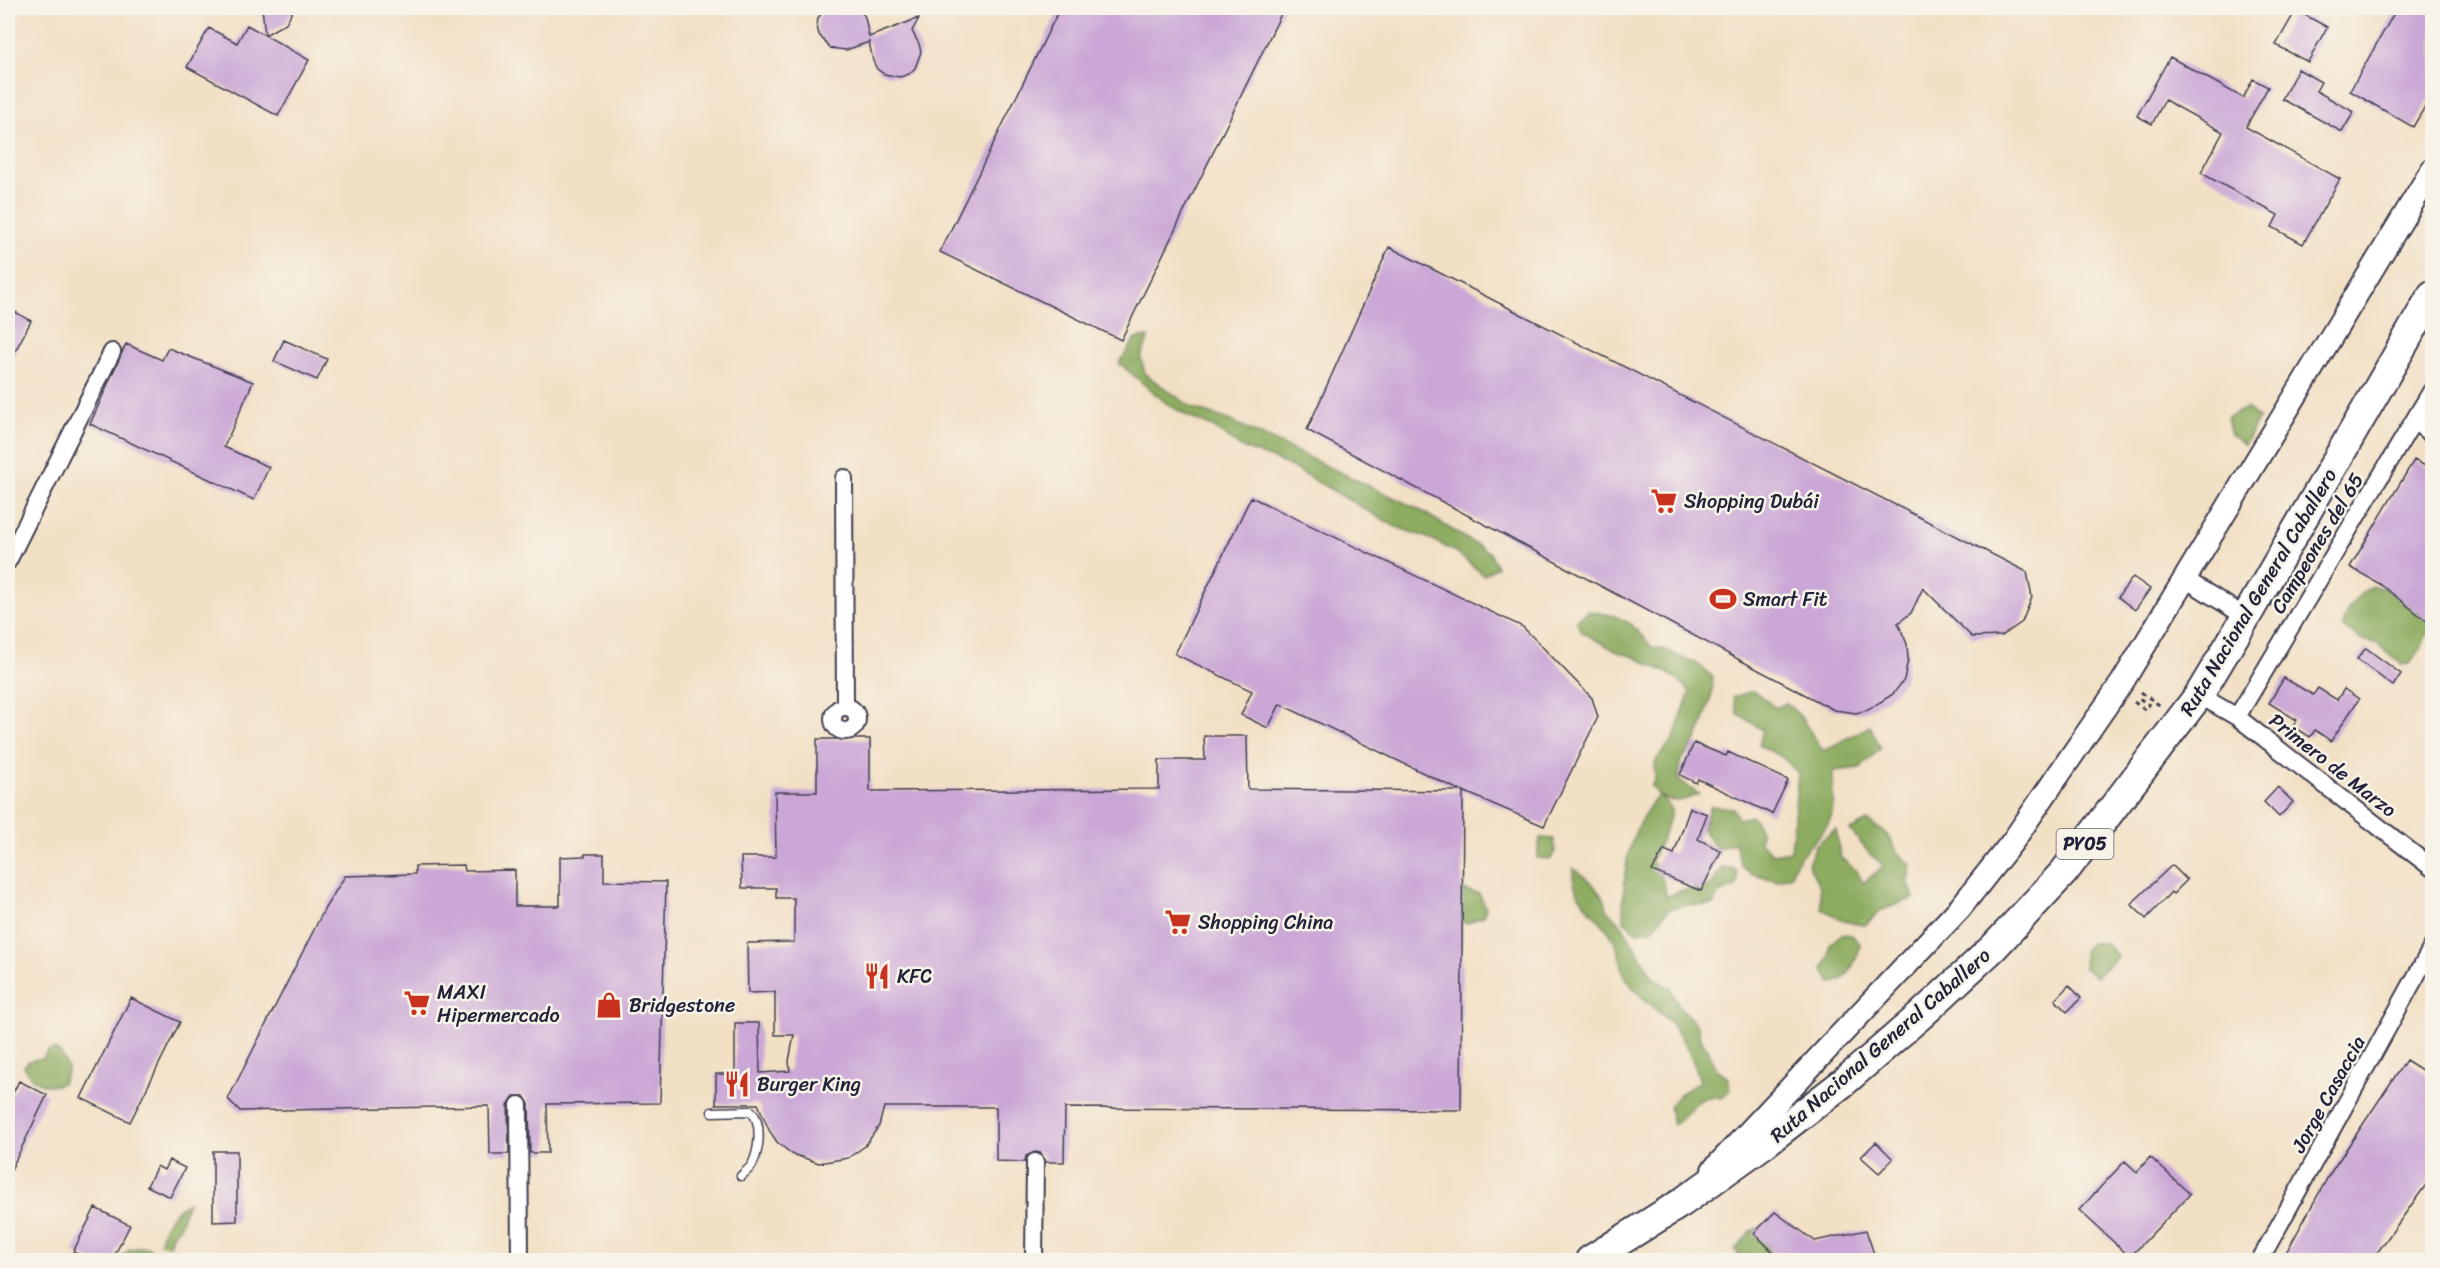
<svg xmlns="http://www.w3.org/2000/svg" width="2440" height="1268" font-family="Sriracha,sans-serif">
<rect width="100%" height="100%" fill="#f7f3e8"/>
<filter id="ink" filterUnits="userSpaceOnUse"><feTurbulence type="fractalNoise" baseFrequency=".0167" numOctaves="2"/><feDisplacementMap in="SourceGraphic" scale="12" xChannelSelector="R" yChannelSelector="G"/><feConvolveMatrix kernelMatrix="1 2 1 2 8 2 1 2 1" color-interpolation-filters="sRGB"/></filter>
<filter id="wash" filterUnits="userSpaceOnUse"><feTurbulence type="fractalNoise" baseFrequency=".008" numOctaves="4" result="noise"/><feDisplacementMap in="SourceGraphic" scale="24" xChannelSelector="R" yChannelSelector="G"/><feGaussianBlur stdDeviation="1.35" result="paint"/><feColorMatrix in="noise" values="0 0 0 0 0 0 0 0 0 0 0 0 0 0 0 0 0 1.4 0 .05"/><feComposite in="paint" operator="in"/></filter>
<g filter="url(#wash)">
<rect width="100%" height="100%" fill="#f2e0c5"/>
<!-- forest -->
<path fill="#8dac60" stroke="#58674e" stroke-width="1.5" d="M1149,337L1141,358L1145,374L1193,408L1229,420L1418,509L1490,553L1497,567L1484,575L1454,551L1426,537L1396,527L1288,465L1241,447L1213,427L1189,417L1166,403L1119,363L1135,339Z
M2247,408L2259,418L2244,445L2231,435L2227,417Z
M2373,586L2391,590L2430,621C2428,638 2420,651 2410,664L2402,665L2376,643L2361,640L2343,627C2342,612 2360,592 2373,586Z
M1588,611L1615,616L1631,624L1652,647L1667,650L1677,656L1695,662L1713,677L1712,694L1702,727L1694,743L1680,762L1679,781L1699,794C1683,801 1675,804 1660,796L1672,810L1667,827L1652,860L1663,881L1667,897L1679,891L1709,887L1722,868H1733L1737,872V886L1718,894L1713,905H1685L1669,909L1652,930L1637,932L1624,921C1622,909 1624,900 1624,889C1625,854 1635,821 1659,795L1651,786L1655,780V762L1673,739L1690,692L1677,679L1666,672L1632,656L1618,652L1582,632L1576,621Z
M1754,691L1776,708L1786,703L1800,716L1823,751L1870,726L1881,748L1860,768L1833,771C1832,786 1836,809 1829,822C1818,844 1799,848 1791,875L1777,881L1751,873L1742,867L1735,843L1717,849L1702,829L1711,806L1733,808L1738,819L1752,816L1761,830L1760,843L1773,854L1791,851L1798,773L1782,757L1759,745L1763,730L1738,714L1733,697Z
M1867,821L1886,833L1897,852L1911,865L1908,881L1914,898L1882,910L1865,925L1844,921L1821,908L1820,887L1808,864L1816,845L1836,829L1840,857L1857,871L1863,883L1884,866L1869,853L1850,830Z
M1540,838L1554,839L1555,851L1551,859L1537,858Z
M1573,868L1591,882L1605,900L1607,910L1621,924L1654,979L1671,989L1678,1004L1697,1026L1700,1039L1708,1049L1717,1070L1727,1076L1730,1090L1721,1098C1696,1091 1692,1113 1673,1125L1669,1106L1682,1092L1700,1082C1696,1064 1681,1035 1669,1021C1654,1006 1633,993 1624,974C1620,964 1620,952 1615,942C1602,915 1570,902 1573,868Z
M1463,890L1479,894L1486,908L1483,916L1468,923L1459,922L1456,905Z
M1842,934L1852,935L1861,945C1854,960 1851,982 1831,983L1823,970L1829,956L1830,944Z
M2092,943H2106L2117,957L2096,977L2084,968L2083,951Z
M55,1049L61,1054L68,1069L62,1083C48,1090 29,1081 24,1066L29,1061L43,1058L48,1051Z
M188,1202L179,1228L172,1235L169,1245L160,1243C163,1223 171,1213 188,1202Z
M1759,1228L1773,1260H1743L1735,1250L1751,1231Z
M142,1247H149L156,1260H112L113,1257L119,1259L130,1249Z"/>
<g id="blocks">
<!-- building -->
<path fill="#caa7d6" d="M262,8H294L286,23L265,35Z
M826,8H859L865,17L869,37L919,18L912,31L919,44L921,52L915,68L909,74L900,77L884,74L877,69L873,61L869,42L846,50L830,48L819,35L817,26L818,18Z
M1060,8H1284L1121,340L940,252Z
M2397,8H2433V93L2413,127L2350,91Z
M2296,10L2327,27L2308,62L2276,45Z
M247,25L309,60L278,116L187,67L209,28L237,43Z
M2170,57L2243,98L2253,79L2268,87L2246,127L2340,179L2303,244L2272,227L2278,215L2201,173L2223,132L2165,100L2152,124L2137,116Z
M2298,69L2321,82L2316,91L2354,112L2342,132L2282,99Z
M1389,247L2027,572L2032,597L2022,622L2002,636L1972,637L1923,588L1911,613L1898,623L1907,644L1908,659L1904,680L1893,694L1868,710L1856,713L1834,710L1307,430Z
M8,308L31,321L8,365Z
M284,340L327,359L317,380L274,361Z
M126,344L162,360L168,348L253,382L224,447L269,467L254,500L90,424Z
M2414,460L2433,470V626L2380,584L2350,567Z
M1251,497L1523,627L1592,698L1598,717L1544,826L1463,791L1461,1110L1065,1108L1064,1162H1046L1041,1153L1035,1152L1026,1156L1025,1162L996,1161V1107H884L879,1126L865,1146L848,1158L819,1163L792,1154L777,1142L769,1130L758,1104H716V1074H735V1023H759L760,1073L790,1071L789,1061L794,1035H775V992L748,993L747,943L794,942V898H776V888H742L741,857H776L775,792H817V739H870V791L1159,789V760H1205L1204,736H1247L1248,789L1461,791L1280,704L1268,728L1241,715L1252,691L1175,654Z
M2133,577L2150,589L2135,610L2118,597Z
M2366,648L2401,674L2393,686L2357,659Z
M2284,678L2313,695L2318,688L2337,700L2344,689L2359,699L2331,741L2315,730L2310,737L2293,726L2297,720L2269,703Z
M1694,743L1726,756L1728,752L1788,780L1772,814L1698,779L1696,783L1680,775Z
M2278,787L2293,802L2279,817L2264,802Z
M1690,808L1707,814L1698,839L1721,851L1701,891L1652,871L1664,850L1674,854Z
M585,854H604V881L666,882L660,1103L547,1104L548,1153H530L529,1104L524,1096H514L508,1105L509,1154H490L489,1106L240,1111L228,1099L325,908L345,876L415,874V866L464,865L465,871L515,870V906H560V857L585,856Z
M2172,865L2187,880L2173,894L2171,892L2146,919L2131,904Z
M2069,985L2081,998L2067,1012L2055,1000Z
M131,998L180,1022L130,1122L81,1098Z
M2406,1060L2433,1077V1175L2372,1260H2282L2329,1175Z
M19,1081L47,1095L8,1176V1103Z
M1876,1142L1893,1159L1879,1173L1861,1157Z
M213,1151H237V1221L213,1222Z
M2150,1157L2190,1194L2130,1257L2079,1210L2125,1161L2137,1172Z
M169,1160L185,1168L170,1197L147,1186L157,1166L164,1170Z
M95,1208L130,1225L112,1260H91L73,1252Z
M1775,1212L1815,1241L1866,1230L1876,1260H1781L1754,1233Z"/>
</g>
</g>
<g filter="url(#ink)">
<use href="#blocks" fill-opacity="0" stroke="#413e50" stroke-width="1.5"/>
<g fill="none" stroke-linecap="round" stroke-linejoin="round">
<!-- lane casing -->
<g stroke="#413e50" stroke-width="11">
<path id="lane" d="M712,1112L751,1111C763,1123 759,1151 752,1165C749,1169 744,1173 741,1176"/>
</g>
<!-- street casing -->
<g stroke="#413e50" stroke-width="20">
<path id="street" d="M2414,421L2432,435
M844,478L845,707
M8,561L112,352
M2185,579L2246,617
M2199,695L2237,717L2432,868
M833 719a12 12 0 1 1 24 0a12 12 0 1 1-24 0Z
M2237,717L2432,390
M519,1105L520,1260
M1034,1260L1035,1162
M2260,1260L2432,947"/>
</g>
<!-- secondary casing -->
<g stroke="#413e50" stroke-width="26">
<path id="secondary" d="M1713,1170L1960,908L2013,841L2123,681L2432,170"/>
</g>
<!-- highway casing -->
<g stroke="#413e50" stroke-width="32">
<path id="highway" d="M1590,1260L1681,1203L1765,1143L1844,1082L1921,1015L1994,947L2064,872L2199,695L2246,617L2432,295"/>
</g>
<!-- path -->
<path stroke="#413e50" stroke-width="3" stroke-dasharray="4.5 4.5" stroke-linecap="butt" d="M2141,692L2162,707
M2134,702L2145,710L2149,705L2136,696"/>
<!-- lane -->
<use href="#lane" stroke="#fff" stroke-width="8"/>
<!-- street -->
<use href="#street" stroke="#fff" stroke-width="16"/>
<!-- secondary -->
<use href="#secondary" stroke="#fff" stroke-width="22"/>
<!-- highway -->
<use href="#highway" stroke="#fff" stroke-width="28"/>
</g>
</g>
<!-- icons -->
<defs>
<g id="supermarket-bare" transform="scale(2.07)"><path d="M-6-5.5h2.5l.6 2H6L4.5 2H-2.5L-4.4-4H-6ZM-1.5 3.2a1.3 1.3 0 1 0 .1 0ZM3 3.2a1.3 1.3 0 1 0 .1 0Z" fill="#c8321e" stroke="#f7f3e8" stroke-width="2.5" paint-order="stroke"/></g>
<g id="stadium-bare" transform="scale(2.07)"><path d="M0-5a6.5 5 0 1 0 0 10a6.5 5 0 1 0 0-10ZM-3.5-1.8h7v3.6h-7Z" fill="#c8321e" stroke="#f7f3e8" stroke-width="2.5" paint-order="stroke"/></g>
<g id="restaurant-bare" transform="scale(2.07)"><path d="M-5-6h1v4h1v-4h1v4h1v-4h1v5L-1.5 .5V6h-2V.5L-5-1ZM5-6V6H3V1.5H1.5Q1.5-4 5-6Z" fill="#c8321e" stroke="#f7f3e8" stroke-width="2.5" paint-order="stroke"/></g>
<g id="shop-bare" transform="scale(2.07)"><path d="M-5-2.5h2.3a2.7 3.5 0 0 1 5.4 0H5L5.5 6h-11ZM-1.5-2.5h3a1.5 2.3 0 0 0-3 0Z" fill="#c8321e" stroke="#f7f3e8" stroke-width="2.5" paint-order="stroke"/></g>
</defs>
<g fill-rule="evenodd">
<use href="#supermarket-bare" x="1664" y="501"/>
<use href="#stadium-bare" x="1723" y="599"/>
<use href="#supermarket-bare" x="1178" y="922"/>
<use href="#restaurant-bare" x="877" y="976"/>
<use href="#supermarket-bare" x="417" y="1003"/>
<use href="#shop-bare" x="609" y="1005"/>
<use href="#restaurant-bare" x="737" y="1084"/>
</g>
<g text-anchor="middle" stroke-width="5" stroke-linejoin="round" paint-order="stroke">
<!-- shield labels -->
<rect fill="#f7f3e8" stroke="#62616f" stroke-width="1.5" x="2056.5" y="829" width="57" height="30" rx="4.5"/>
<g font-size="18" font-weight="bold" fill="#22223b">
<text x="2085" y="850">PY05</text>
</g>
<!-- poi labels -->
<g font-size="20" fill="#22223b" stroke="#f7f3e8" text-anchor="start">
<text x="1684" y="508">Shopping Dubái</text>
<text x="1743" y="606">Smart Fit</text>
<text x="1198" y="929">Shopping China</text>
<text x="897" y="983">KFC</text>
<text x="437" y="999">MAXI<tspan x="437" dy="23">Hipermercado</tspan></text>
<text x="629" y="1012">Bridgestone</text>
<text x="757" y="1091">Burger King</text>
</g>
<!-- street labels -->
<g font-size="20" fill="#22223b" stroke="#f7f3e8">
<text transform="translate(2317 543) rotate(-59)" y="7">Campeones del 65</text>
<text transform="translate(2258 592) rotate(-59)" y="7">Ruta Nacional General Caballero</text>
<text transform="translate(2333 765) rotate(38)" y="7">Primero de Marzo</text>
<text transform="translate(1880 1045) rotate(-41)" y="7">Ruta Nacional General Caballero</text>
<text transform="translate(2328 1094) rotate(-61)" y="7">Jorge Casaccia</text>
</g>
</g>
<!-- margin -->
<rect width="2440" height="1268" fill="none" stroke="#f7f3e8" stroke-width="30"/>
</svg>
